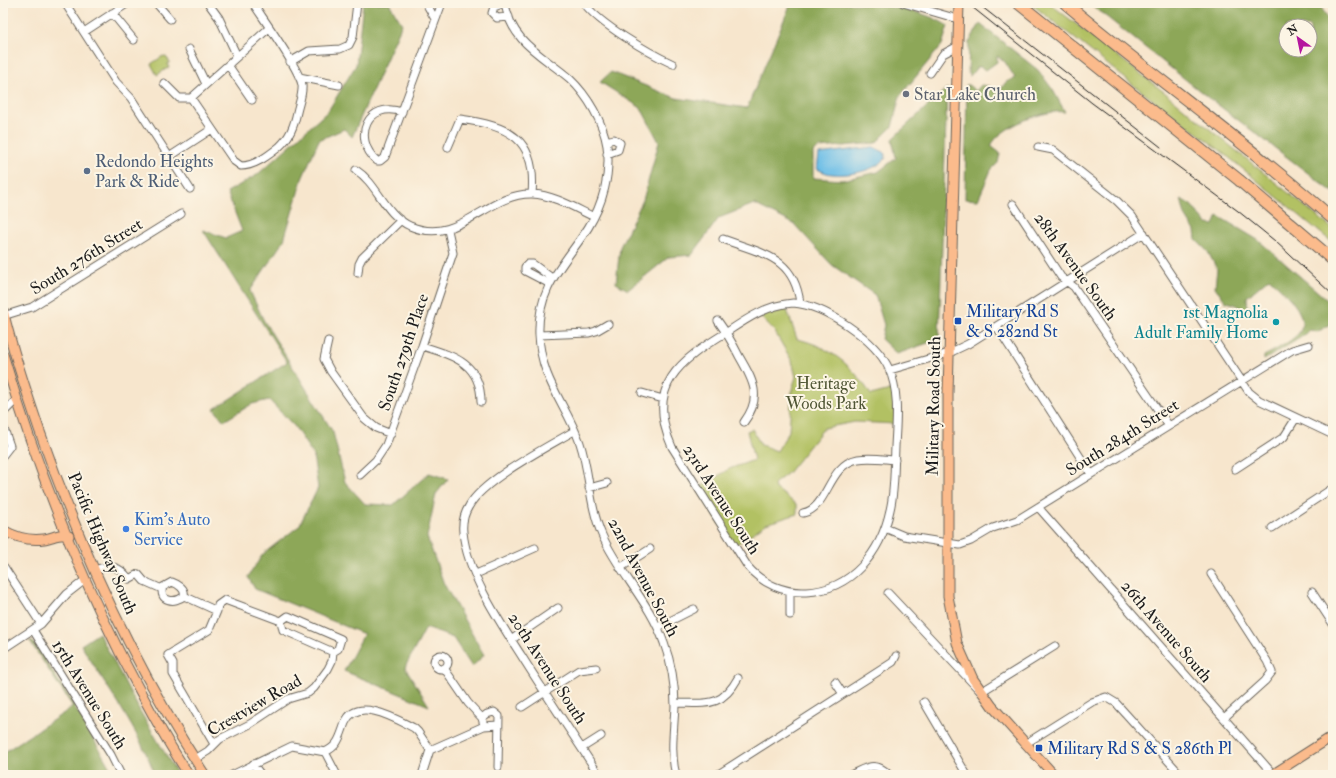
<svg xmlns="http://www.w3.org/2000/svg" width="1336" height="778" font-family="'IM FELL Double Pica',serif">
<rect width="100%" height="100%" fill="#fcf5e5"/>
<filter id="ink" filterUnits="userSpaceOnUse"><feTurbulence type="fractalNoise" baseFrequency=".025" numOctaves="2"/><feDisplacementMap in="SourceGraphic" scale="8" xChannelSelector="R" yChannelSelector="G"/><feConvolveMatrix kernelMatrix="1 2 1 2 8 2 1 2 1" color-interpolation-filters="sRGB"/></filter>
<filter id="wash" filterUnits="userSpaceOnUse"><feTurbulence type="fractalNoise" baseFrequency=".012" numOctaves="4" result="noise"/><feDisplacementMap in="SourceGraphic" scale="16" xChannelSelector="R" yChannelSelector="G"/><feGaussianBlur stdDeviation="0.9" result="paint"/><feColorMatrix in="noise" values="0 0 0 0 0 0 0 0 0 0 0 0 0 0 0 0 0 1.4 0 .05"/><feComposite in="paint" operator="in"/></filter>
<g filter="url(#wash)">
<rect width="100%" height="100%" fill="#f7e6cd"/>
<!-- green -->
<path fill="#b2c163" stroke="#676e40" d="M1030,3H1049L1164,92L1333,229V243L1221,151L1141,91Z
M163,56L166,57L170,62L167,64L169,67L157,75L151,64Z
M785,304L797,339C830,346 854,367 871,395L894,389L896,424L855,422L824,428L788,473L775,483L774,487L797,505V514L766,524L734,546L697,489L729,469L754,460L747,431L752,429L761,445L777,451L789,431L792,389L796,377L792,361L783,346L775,332L757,313Z"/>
<!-- forest -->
<path fill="#8da759" stroke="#54623a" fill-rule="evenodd" d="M363,3H389L402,24L352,137L344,129L319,140L302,179L284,240L250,291L264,321L333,432L345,482L365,504L393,505L429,473L448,479L436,494L427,537L444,584L484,655L472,667L453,638L426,628L405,667L429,706L344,671L364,634L255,589L248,577L263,554L299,526L318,488L313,455L295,427L269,400L252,404L224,421L214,409L287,362L203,230L226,238L242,231L227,192L257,175L328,111L356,65Z
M791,3C839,3 909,0 948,26L942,45L900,96L892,127L876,143L819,148L813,152V178L842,180L878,172L896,158L892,139L947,88L939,339L897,354L881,339L884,325L875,295L832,265L794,224L754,204L719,218L692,255L669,257L628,290L616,283L620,247L643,200L659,142L641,108L600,82L611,72L676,98L747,108Z
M1089,3H1318L1333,25V192L1205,95ZM1286,26H1310V50H1286Z
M980,24L1038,70L1053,90L1065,112C1045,109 999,127 991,146L1000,153L998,163L991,170L978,200L965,199L967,84L976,91L981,85L989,86L997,94L1006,82L1015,78L1005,62L997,56V62L986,70L978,66L970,76L968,74L969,42Z
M1181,199L1191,205L1207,224L1214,225L1218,216L1258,240L1333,305V323L1317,332L1310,330L1300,338L1264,360V356C1275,350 1289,343 1298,334C1314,317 1280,288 1269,278L1247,297L1248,314L1235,304L1226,302L1215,287L1217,269L1208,252L1196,240L1195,231L1185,215Z
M99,633L140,711L178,775H155C140,732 105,684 81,645Z
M29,640L34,643L76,708L75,709L78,712L114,775H8L3,765V753L73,707Z"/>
<!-- water -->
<path fill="#6cbee7" stroke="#446d82" d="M873,147L884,152L886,158C876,171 848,176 832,174C827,174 822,171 817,169L819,154Z"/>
</g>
<g filter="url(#ink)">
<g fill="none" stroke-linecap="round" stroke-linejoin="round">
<!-- minor casing -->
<g stroke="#69635a" stroke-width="9">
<path id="minor" d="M65,3L116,82L131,98L190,189
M156,3L170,19
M208,3L219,18L237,56
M253,3C264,20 299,68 302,85C303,94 299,103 297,112C294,126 290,137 279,147C269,155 255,166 241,166L234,161L191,98L269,28
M426,3L435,19
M505,3C511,43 544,56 570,79C588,96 603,122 607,146C611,174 603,204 588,228C564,265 537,287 539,335C541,381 566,403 580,443C590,473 589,506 602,535C619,573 651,604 664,643C671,662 675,686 675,706C674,729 670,753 676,775
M505,3L494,7L492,13L497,18L509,17
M584,3C599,24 649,53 673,64
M903,3L958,19
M112,13L134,40
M84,32L128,3
M189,49L206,84
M290,62L309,51L340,49L349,45L353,37L357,3
M228,65L252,100
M930,73L943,54L958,46
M299,77L339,85
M164,83L179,98H191
M402,112C368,100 351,138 377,161H380L385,157L442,3
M606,141L614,139L620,143L618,150L607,154
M448,147L460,119C509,126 537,138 532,194
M1038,147L1053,150L1117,201L1132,216L1249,392L1259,400L1333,435
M169,157L212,129
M356,170C378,184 384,214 410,226C459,247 486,193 532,194C554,195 575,208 594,217
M1013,204L1061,277L1074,287L1169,426
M723,239C762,254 794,256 800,303
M358,273L359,264L362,258L401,220
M550,284L525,271V267L528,264H533L552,278
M793,303C825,305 876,340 889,369C900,393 896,423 895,447C894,468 895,490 890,510C881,552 852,590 806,592C784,593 763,584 748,567L672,447C645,386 679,361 727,332C748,318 767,305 793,303Z
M3,316L32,307L181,214
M718,321C726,332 733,344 739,356C753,380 763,397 744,422
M997,327L1091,474
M539,335L589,333L596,331L608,324
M328,341L324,359L331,372L364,418L376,428L391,434
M422,346C454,356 481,363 481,402
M890,370L949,353L968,344L1144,233
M642,393L663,399
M3,413L16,400
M3,426L10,446L3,455
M574,431C547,447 483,480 469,506C464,514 462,523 463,532C467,573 499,621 521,655C546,695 573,735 599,775
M1235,469L1284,437L1296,418
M360,475L376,460L386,445L422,346L453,253L448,230
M589,488L607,483
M1038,507L1273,774
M803,513C829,508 827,465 858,459C870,457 883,459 895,460
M885,528L904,536L960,545L971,541L993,528L1017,520L1292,350L1309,345
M1272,528L1333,488
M4,567L41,624
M620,568L650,549
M95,570C110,564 120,566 129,579L138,574L144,581L162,589
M476,574L535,548
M1211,574L1267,661L1272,672L1265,681L1224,718
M172,582C178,584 186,589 184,596C175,604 158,601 163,587Z
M790,592V615
M1312,592L1333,624
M888,593L981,692L1055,646
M184,596L217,611L218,605L225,600L281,621
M288,616L341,639L338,649L333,652L283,630L281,621Z
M658,627L694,609
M33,630L111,755L121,775
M511,640L558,608
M3,649L41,624L67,594L85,580
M434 662a7 7 0 1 1 14 0a7 7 0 1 1-14 0Z
M444,668L468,703L482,718L483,722
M835,682L843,694
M924,702L967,775
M675,703C705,703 721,709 738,678
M522,707L579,670L596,668
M482,718L487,714L494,712L499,716L498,767
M214,744L173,674V664L168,655L209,630L217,611
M1025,744L1092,702L1106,697L1116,703L1181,775
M582,748L601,736
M325,752L337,775
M195,759L208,751L220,739L250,724L288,699L308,693L314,688L328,669L332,661L333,652
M253,764L261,775
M232,775L292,746L325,752C339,746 340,736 345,723C356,695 398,720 414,728L418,732L430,750
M422,775L430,750L484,726L498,725
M717,775L893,662L896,656
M851,775C865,767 877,761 889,775"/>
</g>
<!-- major casing -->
<g stroke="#69635a" stroke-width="11">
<path id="major" d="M959,3L948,392V596L957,643L973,679L992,706L1054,775
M3,310C12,350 26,390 39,429C81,550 135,668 205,775
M3,354C34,460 70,553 119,651C141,693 163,736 189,775
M3,530C15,537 29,541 44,539C52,538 62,532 69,536
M1272,775L1333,736"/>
</g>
<!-- highway casing -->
<g stroke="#69635a" stroke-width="13">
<path id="highway" d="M1018,3L1239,180L1333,260
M1065,3C1153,77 1247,143 1333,219"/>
</g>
<!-- minor -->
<use href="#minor" stroke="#fff" stroke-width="7"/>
<!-- major -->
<use href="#major" stroke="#fbbb8c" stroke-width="9"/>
<!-- highway -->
<use href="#highway" stroke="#fbbb8c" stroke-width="11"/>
<!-- tram -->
<path stroke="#1c1c1c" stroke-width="1" d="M967,3L1092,103L1238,211L1275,241L1333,295
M977,3L1161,147"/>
</g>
</g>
<!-- markers -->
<circle fill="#6b7280" stroke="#fcf5e5" stroke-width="1.5" cx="906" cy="94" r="4"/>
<circle fill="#5c6f8a" stroke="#fcf5e5" stroke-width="1.5" cx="87" cy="171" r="4"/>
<g fill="#1a4fb4" stroke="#fcf5e5" stroke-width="1.5">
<rect x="954" y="317" width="8" height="8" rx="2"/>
<rect x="1035" y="744" width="8" height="8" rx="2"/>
</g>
<circle fill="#0f9aa8" stroke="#fcf5e5" stroke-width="1.5" cx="1276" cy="322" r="4"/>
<circle fill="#3f7fe0" stroke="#fcf5e5" stroke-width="1.5" cx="126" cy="529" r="4"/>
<g text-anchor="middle" stroke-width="4" stroke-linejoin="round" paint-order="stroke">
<!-- worship labels -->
<g font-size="17" fill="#5b616d" stroke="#fcf5e5" text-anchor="start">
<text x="914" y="100">Star Lake Church</text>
</g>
<!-- service labels -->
<g font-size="17" fill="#4e5e75" stroke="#fcf5e5" text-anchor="start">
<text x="95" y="167">Redondo Heights<tspan x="95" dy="20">Park &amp; Ride</tspan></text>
</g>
<!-- street labels -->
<g font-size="17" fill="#1c1c1c" stroke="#fcf5e5">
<text transform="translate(86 256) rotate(-32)" y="6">South 276th Street</text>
<text transform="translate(1076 266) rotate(54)" y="6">28th Avenue South</text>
<text transform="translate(403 352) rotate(-71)" y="6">South 279th Place</text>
<text transform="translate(933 406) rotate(-89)" y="6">Military Road South</text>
<text transform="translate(1122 437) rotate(-32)" y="6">South 284th Street</text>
<text transform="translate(722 499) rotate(57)" y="6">23rd Avenue South</text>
<text transform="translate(103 543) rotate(67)" y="6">Pacific Highway South</text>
<text transform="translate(644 577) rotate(62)" y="6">22nd Avenue South</text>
<text transform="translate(1167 631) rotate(49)" y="6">26th Avenue South</text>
<text transform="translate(548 668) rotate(57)" y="6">20th Avenue South</text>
<text transform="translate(90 694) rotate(58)" y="6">15th Avenue South</text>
<text transform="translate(254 705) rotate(-30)" y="6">Crestview Road</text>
</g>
<!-- transit labels -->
<g font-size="17" fill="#164399" stroke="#fcf5e5" text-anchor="start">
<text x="966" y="317">Military Rd S<tspan x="966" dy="20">&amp; S 282nd St</tspan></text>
<text x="1047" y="754">Military Rd S &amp; S 286th Pl</text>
</g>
<!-- culture labels -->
<g font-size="17" fill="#0d838f" stroke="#fcf5e5" text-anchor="end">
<text x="1268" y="318">1st Magnolia<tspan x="1268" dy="20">Adult Family Home</tspan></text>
</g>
<!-- park labels -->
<g font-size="17" fill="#505635" stroke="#fcf5e5">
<text x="826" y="389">Heritage<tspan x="826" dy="20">Woods Park</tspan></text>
</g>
<!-- shop labels -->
<g font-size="17" fill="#366cbe" stroke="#fcf5e5" text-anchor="start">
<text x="134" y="525">Kim's Auto<tspan x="134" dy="20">Service</tspan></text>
</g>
</g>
<!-- margin -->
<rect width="1336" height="778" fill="none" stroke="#fcf5e5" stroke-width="16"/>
<!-- north arrow -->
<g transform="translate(1298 38) rotate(327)"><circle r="19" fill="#fcf5e5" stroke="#a29e95"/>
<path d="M0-3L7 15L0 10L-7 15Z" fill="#b5179e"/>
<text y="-6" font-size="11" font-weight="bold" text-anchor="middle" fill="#1c1c1c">N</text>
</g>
</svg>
